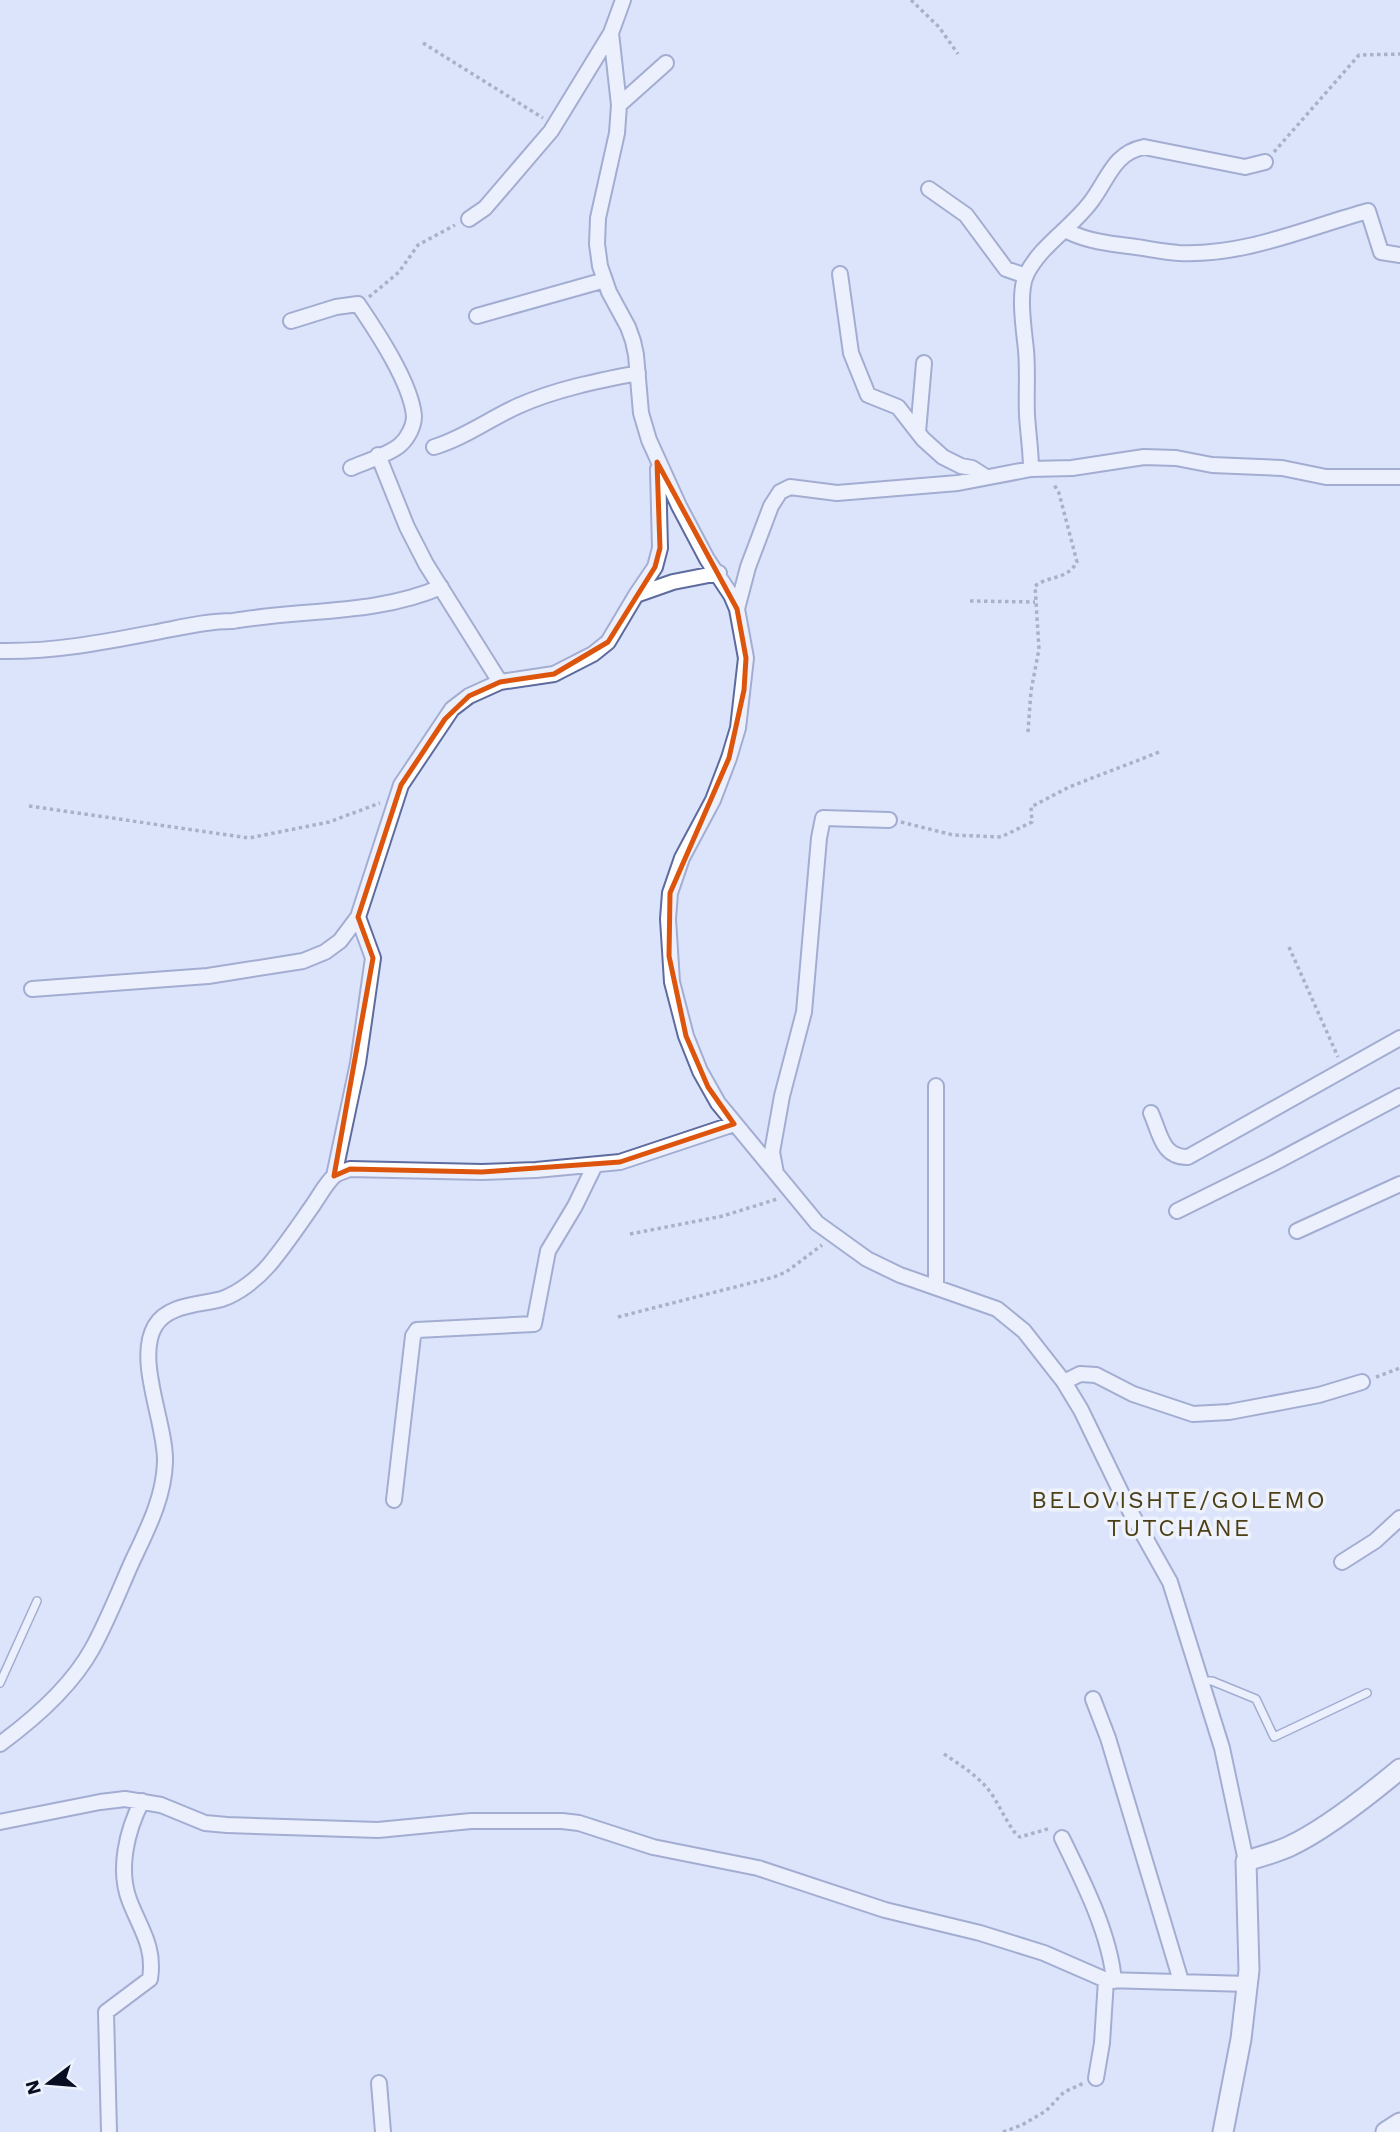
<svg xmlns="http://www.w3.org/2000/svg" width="1400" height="2132" font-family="'Work Sans',sans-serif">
<rect width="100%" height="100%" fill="#dce4fb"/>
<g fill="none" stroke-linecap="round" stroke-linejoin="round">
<!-- lane casing -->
<g stroke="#5d6b9e" stroke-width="10">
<path id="lane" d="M1202,1681H1212L1256,1699L1274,1737L1367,1693
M0,1683L37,1601"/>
</g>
<!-- street casing -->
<g stroke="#5d6b9e" stroke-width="18">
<path id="street" d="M623,0L611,33L619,105L617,133L598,218L597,244L600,266L609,292L628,327L633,341L636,355L641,413L649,440L679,506L707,559L731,595L737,609L746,658L738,728L729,758L713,800L682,858L670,893L668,919L672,982L686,1036L700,1071L718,1103L817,1223L867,1259L900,1275L997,1309L1024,1331L1064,1382L1081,1410L1130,1511L1170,1582L1222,1748L1246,1861
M619,105L666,63
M929,189L966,215L1006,269L1026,276
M469,219L485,208L551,131L611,33
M1069,226V232C1090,242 1113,244 1136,247C1150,249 1165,252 1179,253C1245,256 1306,228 1368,211L1381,252L1400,255
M840,274L851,353L868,395L898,407L923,439L943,457L961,466L972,468L986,477
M477,316L605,280
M291,321L336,307L358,304C377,332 411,383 414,416C414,426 408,438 400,445C390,454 365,462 351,468
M918,432L924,363
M434,447C464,438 489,419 518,406C556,389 597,381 638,373
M378,455L407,527L426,564L500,682
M1031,469C1031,451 1028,433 1027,415C1026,394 1028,372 1026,350C1024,330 1018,294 1026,275C1040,246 1071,228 1090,203C1108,180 1113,153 1144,147L1245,167L1265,162
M636,595L655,567L660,548L658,469
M737,609L748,567L771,506L780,492L790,487L837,493L958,483L1031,469L1072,468L1144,457L1176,458L1212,465L1282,468L1326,477H1400
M0,651C54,652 105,642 157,632C183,627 207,621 233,621C301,609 377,615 441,587
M32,989L208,976L303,961L325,952L340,941L358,917L401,785L452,709L469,696L500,682L554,674L593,654L608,642L636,595L673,582L719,573
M936,1086V1287
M1151,1113C1160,1133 1162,1158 1188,1157L1400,1038
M776,1173L772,1152L782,1096L804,1012L819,838L823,818L889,820
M334,1176L358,1063L373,958L358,917
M1177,1211L1272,1164L1400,1096
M1297,1231L1400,1184
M1064,1382L1080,1374L1096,1375L1133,1394L1193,1414L1229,1412L1319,1395L1362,1382
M394,1500L413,1336L417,1330L534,1324L548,1251L575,1206L595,1165
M1342,1562L1375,1541L1400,1518
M1093,1699L1108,1738L1181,1981
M0,1744C34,1719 71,1687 92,1649C107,1622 119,1591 132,1562C147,1530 164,1498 165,1462C166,1423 135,1360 155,1326C168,1304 200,1305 222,1299C239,1293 257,1279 269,1265C285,1246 299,1225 313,1205C320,1195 326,1183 335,1175C340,1172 345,1171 350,1169L482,1172L536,1170L620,1162L734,1124
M0,1822L100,1802L125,1799L161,1805L205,1823L227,1825L378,1830L471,1821H562L579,1823L653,1847L758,1868L885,1910L980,1933L1044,1953L1106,1980L1248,1984
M1062,1838C1083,1881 1110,1934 1114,1981
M1096,2078L1102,2043L1106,1980
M379,2083L383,2132
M109,2132L106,2012L150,1979C155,1947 141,1930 130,1902C117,1870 127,1830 142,1801"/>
</g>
<!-- secondary casing -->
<g stroke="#5d6b9e" stroke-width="23">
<path id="secondary" d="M1223,2132L1241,2039L1249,1970L1246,1861C1260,1857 1274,1853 1288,1847C1323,1831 1370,1794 1400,1769
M1386,2132L1400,2123"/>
</g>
<!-- path -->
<path stroke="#6d7388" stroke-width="3.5" stroke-dasharray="3.5 3.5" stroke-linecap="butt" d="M911,0L939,27L958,54
M423,43L543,118
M1274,152L1359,55L1400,54
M369,297L399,272L418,245L455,225
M970,601L1035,602
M1028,732L1031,691L1039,649L1035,586C1050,575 1067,580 1077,562L1059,493L1053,483
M29,806L249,838L329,822L380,803
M901,822L953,835L1001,837L1032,822L1031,807L1069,787L1162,751
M1289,947L1338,1057
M630,1234L723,1216L777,1199
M618,1317L774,1277L786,1272L822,1245
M1376,1377L1400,1368
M944,1754C959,1764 975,1774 987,1788C998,1800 1010,1832 1020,1837L1051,1828
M1003,2132L1022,2125L1046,2111L1064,2092L1084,2083"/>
<!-- lane -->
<use href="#lane" stroke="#fff" stroke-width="7"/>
<!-- street -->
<use href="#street" stroke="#fff" stroke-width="14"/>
<!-- secondary -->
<use href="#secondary" stroke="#fff" stroke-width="19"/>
</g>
<!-- marked area -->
<path d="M0 0H1400V2132H0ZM657,462L737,609L746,658L744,690L729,758L670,893L669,956L686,1036L708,1087L734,1124L620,1162L482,1172L350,1169L334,1176L373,958L358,917L401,785L445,719L469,696L500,682L554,674L608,642L655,567L660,548Z" fill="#dce4fb" fill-opacity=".55" fill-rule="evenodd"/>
<path fill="none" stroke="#dd550d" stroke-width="5" stroke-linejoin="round" d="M657,462L737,609L746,658L744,690L729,758L670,893L669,956L686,1036L708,1087L734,1124L620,1162L482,1172L350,1169L334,1176L373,958L358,917L401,785L445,719L469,696L500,682L554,674L608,642L655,567L660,548Z"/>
<g text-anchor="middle" stroke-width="7" stroke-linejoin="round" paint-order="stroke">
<!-- quarter labels -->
<g font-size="24" letter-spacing="2" fill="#4d4017" stroke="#eef2fd">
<text x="1179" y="1508">BELOVISHTE/GOLEMO<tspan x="1179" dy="28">TUTCHANE</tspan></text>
</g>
</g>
<!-- north arrow -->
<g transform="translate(49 2083) rotate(254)" stroke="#eef2fd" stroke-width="5" paint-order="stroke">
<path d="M0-5L12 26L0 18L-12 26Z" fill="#090d21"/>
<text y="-10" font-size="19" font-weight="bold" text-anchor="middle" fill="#090d21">N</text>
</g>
</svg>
